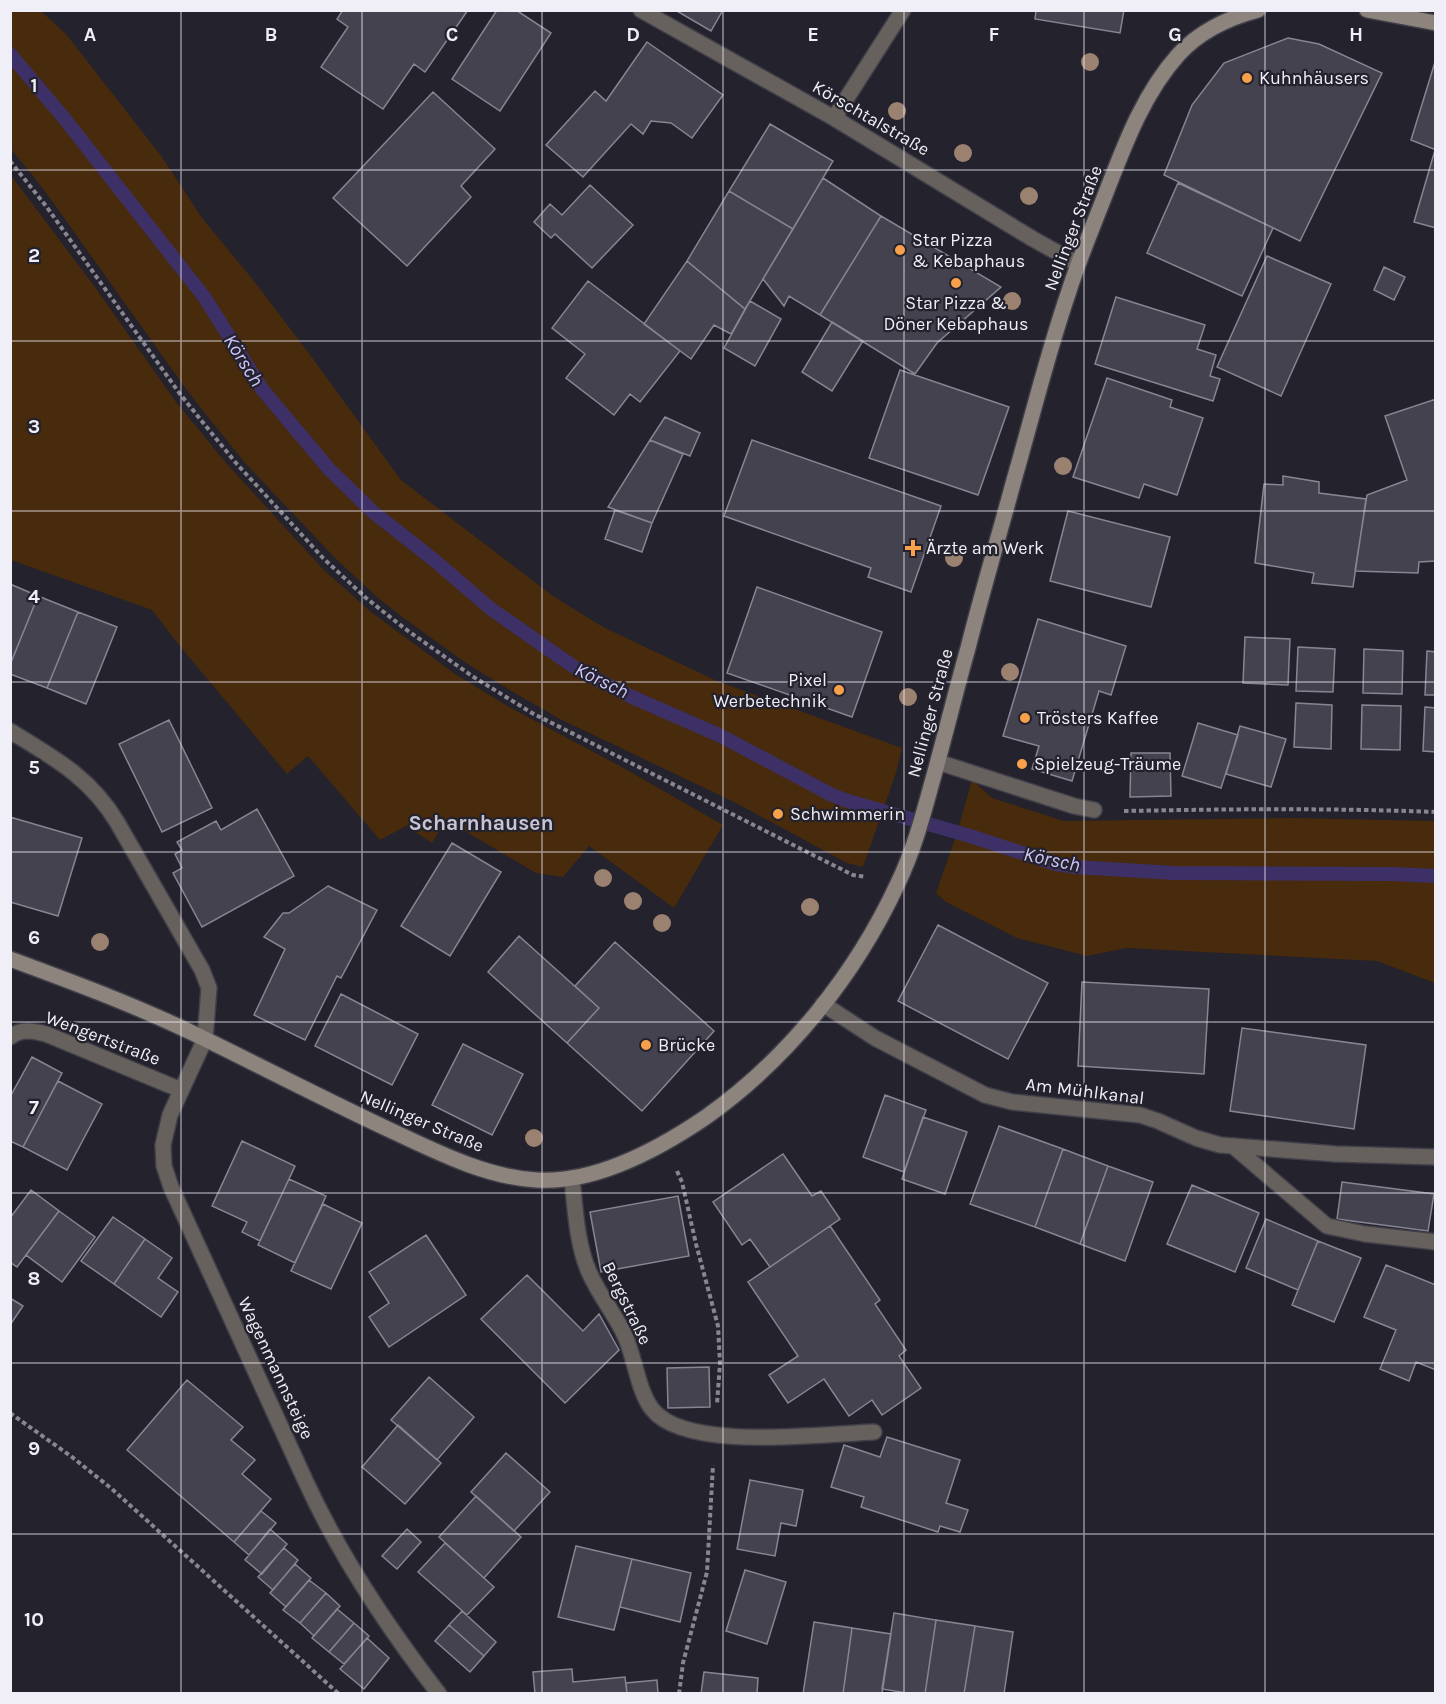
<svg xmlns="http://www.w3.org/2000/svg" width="1446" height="1704" font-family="Karla,sans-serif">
<rect width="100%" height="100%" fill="#23222d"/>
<!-- green -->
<path fill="#482a0c" d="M10,11H41L66,34L162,157L202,218L254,281L311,356L401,480L553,596L603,627L717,681L902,748L896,773L863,867L847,863L736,803L560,719L513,692L466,663L405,619L377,597L336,559L246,464L212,422L186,389L42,187L11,149Z
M10,174L95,287L176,402L226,463L324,570L371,612L455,674L509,707L620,766L723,825L674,908L589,846L563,877L536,873L446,820L432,843L406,826L380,840L308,756L287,774L183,650L152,610L11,560Z
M972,780L992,798L1064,821L1294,818L1435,821V983L1377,961L1126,948L1087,956L1017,938L946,902L936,893L956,836Z"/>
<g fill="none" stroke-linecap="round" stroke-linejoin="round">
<!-- stream -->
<path stroke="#3d3067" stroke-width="14" d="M10,54L64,118L205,298L262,389L329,469L373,512L434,560L491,609L577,669L632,697L721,736L832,795L848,801L970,836L1056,864L1075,867L1174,873L1392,874L1436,876"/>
</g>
<!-- building -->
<path fill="#44424f" stroke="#878593" stroke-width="1.5" d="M343,10H468L425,72L414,64L383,109L321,67L348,27L337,19Z
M497,10H516L551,33L500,111L452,79Z
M675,10H723L711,31Z
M1036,10H1124L1120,33L1035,19Z
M1288,38L1319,44L1382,73L1300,241L1164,175L1192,105L1224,63Z
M647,42L723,95L692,138L671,123L651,121L643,134L631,124L583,177L546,145L595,91L606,101Z
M1435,62H1436V150L1411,140Z
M433,92L495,149L461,186L471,197L407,266L333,198Z
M770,124L833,161L793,229L729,191Z
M1435,150H1436V228L1414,222Z
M823,178L881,216L820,315L789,296L784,306L763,279Z
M1178,183L1273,228L1242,296L1147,253Z
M590,185L633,225L592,268L555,234L551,238L534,222L550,204L562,215Z
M729,191L793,229L745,309L687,261Z
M881,216L1001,287L937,343L915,374L820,315Z
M1267,256L1331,284L1281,396L1217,367Z
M687,261L745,309L731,334L714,325L691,359L644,324Z
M1384,267L1405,277L1394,300L1374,290Z
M588,281L680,351L640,402L630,394L614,415L566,378L585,354L552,328Z
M1116,297L1205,325L1197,349L1216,355L1210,376L1220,379L1213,401L1095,364Z
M750,301L781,319L755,366L724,348Z
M832,322L863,341L832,391L802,372Z
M900,370L1009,407L978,495L869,458Z
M1107,378L1172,400L1170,407L1203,418L1177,495L1144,484L1139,498L1073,477Z
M1436,399V561L1419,562L1418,573L1355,571L1367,495L1407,480L1385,416Z
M665,417L700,433L690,456L650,440Z
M650,440L683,454L652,523L608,507Z
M752,440L941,506L911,592L868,577L871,568L724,516Z
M1283,476L1319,482V493L1366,499L1353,587L1312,583L1314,573L1255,563L1264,484L1283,485Z
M615,510L652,523L642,552L605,539Z
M1068,511L1170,537L1151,607L1050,581Z
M10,584L38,596L10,665Z
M757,587L882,632L852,717L727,673Z
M38,596L78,612L47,688L10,674V665Z
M78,612L117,627L86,704L47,688Z
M1038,619L1126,646L1111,695L1099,691L1072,781L1032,769L1039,746L1003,736Z
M1245,637L1290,639L1288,685L1243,683Z
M1298,647L1335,649L1333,692L1296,691Z
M1364,649L1403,651L1402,694L1363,693Z
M1427,651L1436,652V695H1425Z
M1296,703L1332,705L1331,749L1294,747Z
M1362,705L1401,706L1400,750L1361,749Z
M1425,707L1436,708V752L1423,751Z
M169,720L212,808L162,832L119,744Z
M1198,723L1238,735L1221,788L1182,776Z
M1240,726L1286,739L1271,787L1226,774Z
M1131,753H1170L1171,796L1130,797Z
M257,809L294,876L202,927L173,873L182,868L175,854L182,850L177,842L216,821L221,830Z
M10,817L82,838L58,916L10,902Z
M452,843L501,872L450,956L401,926Z
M328,886L377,910L341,978L337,976L305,1040L254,1015L285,949L264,937L283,913H289Z
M938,925L1048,983L1008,1059L898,1001Z
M519,936L599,1008L567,1043L488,972Z
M615,942L714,1031L642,1111L567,1043L599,1008L575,986Z
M1082,982L1209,989L1204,1074L1078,1066Z
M341,994L418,1034L392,1085L315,1046Z
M1242,1028L1366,1045L1354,1129L1230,1111Z
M463,1044L523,1074L492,1135L432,1105Z
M32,1057L62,1073L23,1147L10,1141V1097Z
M58,1081L102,1104L67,1170L23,1147Z
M885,1095L926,1110L904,1172L863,1157Z
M923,1117L967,1132L945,1194L902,1179Z
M999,1126L1063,1149L1035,1227L970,1204Z
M242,1141L295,1166L260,1241L242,1232L247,1222L212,1206Z
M1063,1149L1108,1166L1080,1244L1035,1227Z
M783,1154L812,1196L821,1191L840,1219L770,1267L750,1239L742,1245L713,1202Z
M1108,1166L1153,1182L1125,1261L1080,1244Z
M289,1179L326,1196L295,1263L258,1245Z
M1342,1182L1434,1194L1428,1231L1337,1219Z
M1192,1185L1259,1213L1235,1272L1167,1244Z
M31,1190L59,1211L17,1267L10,1262V1218Z
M678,1196L689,1256L601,1272L590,1212Z
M323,1204L362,1223L331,1289L291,1271Z
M59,1211L95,1237L62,1282L26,1255Z
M113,1217L145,1239L114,1284L81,1261Z
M1266,1219L1318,1241L1298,1290L1246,1268Z
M830,1226L880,1300L875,1304L906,1350L899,1356L921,1388L882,1415L872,1400L849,1416L824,1379L788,1403L769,1375L798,1356L748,1282Z
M426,1235L466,1295L389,1347L369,1317L389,1303L369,1272Z
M145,1239L172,1258L158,1278L178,1292L161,1317L114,1284Z
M1318,1241L1361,1258L1334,1322L1292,1305Z
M1386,1265L1436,1285V1370L1416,1362L1409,1381L1380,1369L1396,1330L1364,1317Z
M527,1275L583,1331L599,1314L619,1350L565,1403L481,1319Z
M10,1298L23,1306L10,1325Z
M709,1367L710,1407L668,1408L667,1368Z
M429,1377L474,1417L437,1460L391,1420Z
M187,1380L243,1427L231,1440L255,1460L242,1474L271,1499L234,1542L127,1450Z
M398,1425L441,1463L405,1504L362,1467Z
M887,1437L960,1460L946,1503L968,1510L960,1532L940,1526L938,1532L861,1507L864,1497L831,1487L844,1445L880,1457Z
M506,1453L550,1492L514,1531L471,1492Z
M750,1480L803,1490L796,1526L781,1523L775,1556L737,1549Z
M476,1496L521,1537L484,1578L439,1537Z
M261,1511L276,1523L249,1555L234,1542Z
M270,1529L287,1544L262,1574L245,1560Z
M407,1529L421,1542L397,1569L382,1556Z
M445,1543L494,1587L467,1615L418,1572Z
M576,1546L632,1559L614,1630L558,1617Z
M284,1548L298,1560L273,1590L258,1577Z
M632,1559L691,1573L680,1622L620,1607Z
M295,1564L311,1578L286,1607L270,1593Z
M745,1570L786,1582L767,1644L726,1631Z
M309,1580L326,1593L300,1623L283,1610Z
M326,1593L340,1606L314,1636L300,1623Z
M337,1609L354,1623L329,1652L312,1638Z
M462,1611L496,1642L484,1656L449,1625Z
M894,1613L936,1620L925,1694H913L882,1689Z
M936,1620L975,1626L964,1694H925Z
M814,1622L852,1628L843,1694H803Z
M354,1623L369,1636L344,1664L329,1652Z
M449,1625L484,1656L470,1672L435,1641Z
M975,1626L1013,1632L1004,1694H964Z
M852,1628L891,1634L882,1694H843Z
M367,1638L389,1658L364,1689L340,1669Z
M572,1669L573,1682L625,1677L627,1694H535L533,1672Z
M704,1672L758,1678L757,1694H701Z
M657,1680L658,1694H627L626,1683Z"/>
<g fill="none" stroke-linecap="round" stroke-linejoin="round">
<!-- lane casing -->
<g stroke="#403f49" stroke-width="18">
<path id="lane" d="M938,762L1074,806L1094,810
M1233,1146L1327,1226L1365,1234L1436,1242"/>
</g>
<!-- street casing -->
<g stroke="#403f49" stroke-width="18">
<path id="street" d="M641,10L834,118L1033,239L1078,264
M834,118L903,10
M10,731C54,758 90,777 117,822L202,970L209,988L205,1039L170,1115L163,1145L164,1166L171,1187L306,1482C341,1558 388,1628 439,1694
M823,1004L875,1038L985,1095L1012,1102L1140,1115L1158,1121L1196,1138L1220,1145L1336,1154L1436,1157
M10,1037C22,1028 33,1031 46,1034L181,1090
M572,1178C575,1208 577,1245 589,1272C599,1295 615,1314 625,1336C635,1358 638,1391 652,1409C685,1452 823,1434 874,1432"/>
</g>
<!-- secondary casing -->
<g stroke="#403f49" stroke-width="18">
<path id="secondary" d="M1367,10L1436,23
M10,959C78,984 145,1009 209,1041C270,1071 330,1102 392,1131C437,1152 486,1177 536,1180C594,1184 659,1149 706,1117C788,1059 856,974 898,883C913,852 922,819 931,786C944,740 955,694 968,648C982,592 999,536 1014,480C1032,418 1047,355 1068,294C1077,265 1089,236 1100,208C1121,155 1140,97 1179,54C1200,31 1228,18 1258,10"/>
</g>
<!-- path -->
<path stroke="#888791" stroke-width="4" stroke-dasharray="4.5 3" stroke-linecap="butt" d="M10,161L46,206L180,394L209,430L236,463L323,558L366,598L404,628L472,676L532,713L813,855L853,875L866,877
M1124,811C1228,809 1332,808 1436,812
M677,1171L682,1182L696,1244L718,1326L720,1363L717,1404
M10,1413L72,1457L112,1489L339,1694
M679,1694L683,1663L707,1572L713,1465"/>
<!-- lane -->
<use href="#lane" stroke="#66615d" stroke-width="15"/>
<!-- street -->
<use href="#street" stroke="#66615d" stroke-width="15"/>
<!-- secondary -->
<use href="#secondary" stroke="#8c847d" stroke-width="15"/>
</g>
<!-- trees -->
<g fill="#9a8170">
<circle cx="1090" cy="62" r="9"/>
<circle cx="897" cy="111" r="9"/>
<circle cx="963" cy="153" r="9"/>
<circle cx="1029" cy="196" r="9"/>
<circle cx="1012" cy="301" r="9"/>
<circle cx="1063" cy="466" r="9"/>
<circle cx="954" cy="558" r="9"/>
<circle cx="1010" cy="672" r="9"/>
<circle cx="908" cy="697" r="9"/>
<circle cx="603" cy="878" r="9"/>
<circle cx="633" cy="901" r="9"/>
<circle cx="810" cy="907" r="9"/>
<circle cx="662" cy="923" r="9"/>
<circle cx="100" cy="942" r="9"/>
<circle cx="534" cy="1138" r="9"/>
</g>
<!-- grid -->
<path fill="none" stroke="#f0eff7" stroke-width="1.5" stroke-opacity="0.55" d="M181,10V1694M362,10V1694M542,10V1694M723,10V1694M904,10V1694M1084,10V1694M1265,10V1694M10,170H1436M10,341H1436M10,511H1436M10,682H1436M10,852H1436M10,1022H1436M10,1193H1436M10,1363H1436M10,1534H1436"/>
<!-- markers -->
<g fill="#f8a14a" stroke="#23222d" stroke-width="2">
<circle cx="1247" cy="78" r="6"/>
<circle cx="900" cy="250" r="6"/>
<circle cx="956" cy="283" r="6"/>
<path d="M910 539h6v6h6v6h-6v6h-6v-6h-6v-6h6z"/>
<circle cx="839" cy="690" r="6"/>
<circle cx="1025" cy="718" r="6"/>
<circle cx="1022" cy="764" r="6"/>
<circle cx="778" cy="814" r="6"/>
<circle cx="646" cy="1045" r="6"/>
</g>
<g text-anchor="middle" stroke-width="4.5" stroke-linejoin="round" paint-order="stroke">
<!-- poi labels -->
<g font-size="18" fill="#f0eff7" stroke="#23222d" text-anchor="start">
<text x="1259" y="84">Kuhnhäusers</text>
<text x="912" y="246">Star Pizza<tspan x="912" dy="21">&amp; Kebaphaus</tspan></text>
<text x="956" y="309" text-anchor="middle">Star Pizza &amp;<tspan x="956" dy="21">Döner Kebaphaus</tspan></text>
<text x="926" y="554">Ärzte am Werk</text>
<text x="827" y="686" text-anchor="end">Pixel<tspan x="827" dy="21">Werbetechnik</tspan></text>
<text x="1037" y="724">Trösters Kaffee</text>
<text x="1034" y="770">Spielzeug-Träume</text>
<text x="790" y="820">Schwimmerin</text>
<text x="658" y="1051">Brücke</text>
</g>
<!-- street labels -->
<g font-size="18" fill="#f0eff7" stroke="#23222d">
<text transform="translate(871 118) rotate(30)" y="6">Körschtalstraße</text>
<text transform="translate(1073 228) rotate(-69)" y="6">Nellinger Straße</text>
<text transform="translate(930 713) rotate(-75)" y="6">Nellinger Straße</text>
<text transform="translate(103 1038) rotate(21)" y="6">Wengertstraße</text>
<text transform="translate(1085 1091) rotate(7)" y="6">Am Mühlkanal</text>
<text transform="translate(422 1121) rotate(23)" y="6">Nellinger Straße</text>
<text transform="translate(627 1303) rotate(64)" y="6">Bergstraße</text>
<text transform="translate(276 1368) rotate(65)" y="6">Wagenmannsteige</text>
</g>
<!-- water labels -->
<g font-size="20" font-style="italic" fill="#cdc5fa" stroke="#23222d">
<text transform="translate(244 360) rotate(58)" y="7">Körsch</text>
<text transform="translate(602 680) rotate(26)" y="7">Körsch</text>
<text transform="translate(1052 859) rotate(12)" y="7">Körsch</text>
</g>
<!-- quarter labels -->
<g font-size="21" font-weight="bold" fill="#c7c5d5" stroke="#23222d">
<text x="481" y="830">Scharnhausen</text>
</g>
</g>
<g font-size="20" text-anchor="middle" font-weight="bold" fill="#f0eff7" stroke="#23222d" stroke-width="4.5" stroke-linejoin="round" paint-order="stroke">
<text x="90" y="41">A</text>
<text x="271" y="41">B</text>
<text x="452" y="41">C</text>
<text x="633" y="41">D</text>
<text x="813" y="41">E</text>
<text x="994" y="41">F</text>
<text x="1175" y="41">G</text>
<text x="1356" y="41">H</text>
<text x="34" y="92">1</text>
<text x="34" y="262">2</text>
<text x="34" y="433">3</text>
<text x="34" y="603">4</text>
<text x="34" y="774">5</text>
<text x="34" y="944">6</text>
<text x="34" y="1114">7</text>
<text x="34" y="1285">8</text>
<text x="34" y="1455">9</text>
<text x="34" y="1626">10</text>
</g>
<!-- border -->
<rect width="1446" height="1704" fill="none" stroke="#f0eff7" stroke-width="24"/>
</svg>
